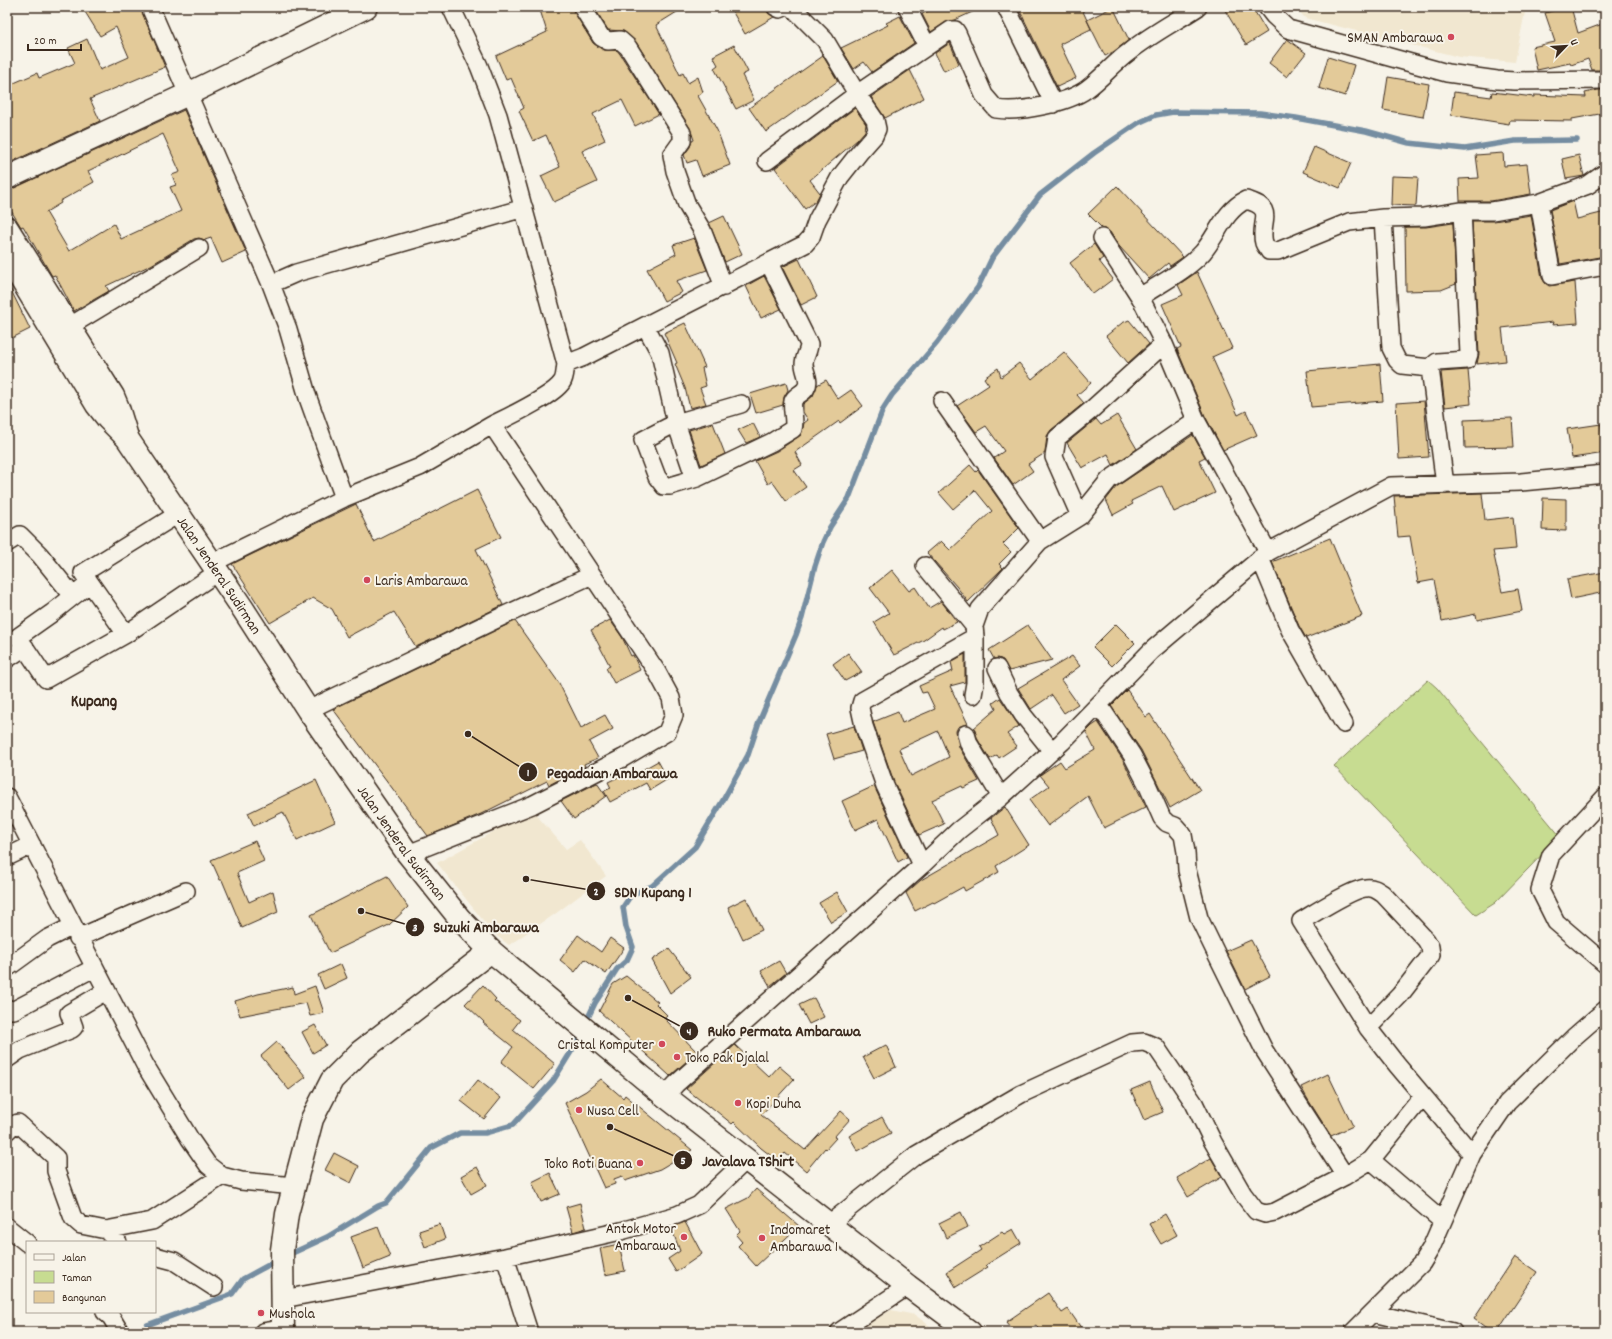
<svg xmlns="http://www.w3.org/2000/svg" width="1612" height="1339" font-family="Dekko,sans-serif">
<rect width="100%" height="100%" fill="#f7f3e8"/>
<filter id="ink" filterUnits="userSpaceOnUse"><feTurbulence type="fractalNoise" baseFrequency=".025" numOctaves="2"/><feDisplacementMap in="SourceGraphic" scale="8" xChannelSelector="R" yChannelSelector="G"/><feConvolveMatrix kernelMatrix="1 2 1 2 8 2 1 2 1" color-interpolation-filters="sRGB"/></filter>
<g filter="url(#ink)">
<!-- built -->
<path fill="#f1e7d0" d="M1295,7H1526L1515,62L1459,57L1305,18Z
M532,810L566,849L580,840L606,876L555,914L509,945L494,934L437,863Z
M891,1310L915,1315L938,1332H855Z"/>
<!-- green -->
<path fill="#c7dc91" stroke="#818358" d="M1428,680L1437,688L1560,836L1495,903L1476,915L1334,766Z"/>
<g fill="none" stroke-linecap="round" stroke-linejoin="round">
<!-- stream -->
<path stroke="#758da1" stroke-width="5.5" d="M585,1024L595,1003L617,969L627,960L633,947L626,927L623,907L631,895L652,886L695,847L722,802L748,755L759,722L796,635L802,618L815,566L823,542L830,527L849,498L883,409L892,395L937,343L978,287L992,258L1040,195L1094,153L1138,123L1156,115L1173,112L1260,113L1296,118L1366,131L1409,143L1465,149L1515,141L1577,140
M286,1256L327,1237L378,1206L386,1203L431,1148L460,1133H485L513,1125L553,1081L574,1047L581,1032
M148,1332L147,1325L232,1294L243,1279L276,1261"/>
</g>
<!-- building -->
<path fill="#e3ca99" stroke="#3b2a1e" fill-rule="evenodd" d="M82,7H140L165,67L90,99L100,121L7,164V86L37,73L39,78L75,63L68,48L87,39L100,70L129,57L116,27L100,36Z
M539,7H572L574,12L593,43L603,50H617L620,54L659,114L635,126L622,100L593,114L605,140L582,151L597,182L554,202L541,176L560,167L546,135L533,141L519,111L524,108L511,78L506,80L496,56L547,32Z
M594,7H685L656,25L680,75L683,73L688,83L698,77L703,92L698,96L717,130L730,165L702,176L696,160L687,163L684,155L690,147L692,141L694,140L690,128L636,42L623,31L608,30Z
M730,7H766L768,13L774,17L745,34Z
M937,7H983L955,20L946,22L931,32L922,14Z
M1018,7H1081L1091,29L1060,44L1076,78L1057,87Z
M1113,7L1129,40L1113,52L1105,56L1087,20Z
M1223,7H1252L1267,32L1246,45Z
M1566,7H1571L1578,33L1605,23V70H1592L1588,59L1571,65L1570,63L1537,70L1532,47L1555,42L1545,13Z
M900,16L914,43L872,72L864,62L854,69L841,48L888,25L886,23Z
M1287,39L1306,53L1287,77L1269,63Z
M950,43L959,64L944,71L935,53Z
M734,45L748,72L742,75L754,100L736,109L714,68L718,65L713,56Z
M823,56L838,81L766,132L749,108Z
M1328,57L1354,65L1345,96L1319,88Z
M910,70L924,98L885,118L871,97Z
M1388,77L1429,84L1423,117L1383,110Z
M1598,90H1605V113L1572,119V121L1510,120L1509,124L1451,115L1454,92L1491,97L1492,92L1534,97V95L1586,97L1585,93Z
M855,108L866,124L865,131L857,140L810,180L820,193L816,201L805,209L775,168Z
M184,110L246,252L222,263L211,238L205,240L199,238L194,239L151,265L106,286L109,291L74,311L55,275L52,276L23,226L21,227L7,204V190L12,189ZM163,134L180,172L172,175L176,185L170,187L181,211L121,239L114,224L69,251L46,212L61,203L60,201L94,182L88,171Z
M1314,147L1351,163L1340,188L1303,172Z
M1503,153L1504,166L1527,164L1531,194L1491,201H1460L1459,179L1479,178L1476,155Z
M1579,155L1584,176L1566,179L1562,159Z
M1392,176L1418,177L1416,206L1391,205Z
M1117,186L1183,257L1170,266L1168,263L1149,279L1119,246L1110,232L1102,228L1088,214Z
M1573,201L1577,219L1605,212V256L1560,264L1550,210Z
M1531,215L1542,278L1545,283L1549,286L1575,282L1578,323L1552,325L1553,322L1502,328L1506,361L1477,364L1479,354L1472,221H1494Z
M724,216L742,254L725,262L709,223Z
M1453,223L1456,284L1441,290L1406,291L1405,227H1426Z
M694,238L707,270L676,281L682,292L664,301L647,269L676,254L673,245Z
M1094,244L1103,258L1099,261L1113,279L1093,294L1070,263Z
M799,259L817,297L801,305L782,267Z
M1197,272L1232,348L1212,357L1238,415L1246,411L1257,435L1223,450L1205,416L1177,349L1181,347L1162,304L1183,295L1178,285Z
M764,276L781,309L761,318L746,286Z
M7,282L30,329L12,338V337L7,339Z
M1129,320L1149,344L1128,363L1106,336L1122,323Z
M685,323L705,367L702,368L706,386L700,388L706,404L690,408L685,388L675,364L677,363L664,333Z
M1064,352L1091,383L1077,395L1084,403L1051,430L1047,436L1045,453L1028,464L1033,471L1013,485L994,458L1004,451L986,426L976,432L957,406L989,385L984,378L998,368L1001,377L1019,363L1032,379Z
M1380,364L1383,401L1311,407L1307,371Z
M1468,370L1471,404L1445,407L1441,372Z
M826,380L838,399L851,390L863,406L840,423L839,421L795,452L802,465L794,470L806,487L786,501L772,481L768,484L755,461L777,451L801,435L804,423L808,420L803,412V404L813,396L817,385Z
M786,383L788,390L784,397L783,405L756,413L750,394Z
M1424,401L1429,457L1399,459L1396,403Z
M1117,415L1137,449L1113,465L1108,454L1082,468L1067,443L1096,419L1101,425Z
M1512,418L1514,447L1465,448L1464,420Z
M713,423L725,454L701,465L689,430Z
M753,423L760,437L746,443L738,430Z
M1601,424L1605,453L1572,458L1567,429Z
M1193,435L1205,457L1199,460L1215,493L1174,512L1162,486L1131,501L1133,504L1113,515L1106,500L1116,487Z
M970,465L976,472L978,470L1019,528L1003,544L1011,552L999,564L1003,568L968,602L957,587L927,553L941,541L950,550L992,511L975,490L953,509L939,493Z
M477,490L501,537L476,549L503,605L416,647L394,612L347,637L332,609L313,598L270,623L232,564L356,504L374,542Z
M1482,493L1485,520L1513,517L1516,549L1493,551L1502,592L1518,589L1522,611L1477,620L1476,614L1442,621L1434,580L1418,583L1410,536L1398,537L1394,496Z
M1543,498L1566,499V531L1542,530Z
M1330,538L1362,616L1306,638L1299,626L1272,562Z
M892,570L909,591L915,587L929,608L941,601L957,622L943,629L942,627L924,640L894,655L874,622L889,613L870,588Z
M1605,572V592L1571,599L1567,579Z
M610,620L622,637L631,656L633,655L640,670L614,683L606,668L610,666L591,630Z
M515,621L559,683L581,728L605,715L613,729L589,742L598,758L584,764L585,766L549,785L547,781L481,814L428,836L333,709Z
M1116,624L1135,643L1112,666L1093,647Z
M1028,625L1052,660L1009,671L1003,660L998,658L994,659L989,650Z
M848,653L862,672L845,681L833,664Z
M965,654V682L950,686L968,724L963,725L958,727L956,731L959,747L979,781L963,788L962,786L932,800L944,824L919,835L894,782L873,722L898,712L902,723L935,709L927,692L922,693L919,686L953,671L951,662ZM938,731L949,757L911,776L899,749Z
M1072,656L1080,666L1061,680L1078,704L1064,713L1052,695L1031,709L1018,688Z
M1127,690L1146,717L1150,714L1200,790L1170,808L1141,750L1111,706Z
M1000,698L1019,726L1007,734L1017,746L999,758L997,755L990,759L978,740L974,728L996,709L993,703Z
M1098,722L1123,760L1146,807L1104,828L1088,796L1048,826L1029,800L1049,786L1040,775L1060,761L1065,768L1095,750L1086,732L1092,726Z
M854,726L862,751L834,759L826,734Z
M658,761L668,779L650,790L646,783L610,802L604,791L611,788L608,782L633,770L635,774Z
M316,780L335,822L297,840L283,812L254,826L248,813Z
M597,783L606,796L574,819L561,801Z
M874,786L907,857L898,862L878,819L855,830L842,801Z
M1005,807L1029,845L996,866L999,872L965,891L963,887L934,903L933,902L915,911L906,893L921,880L999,835L991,818Z
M255,841L264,861L237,873L249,902L273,891L278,912L242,928L222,880H220L211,860Z
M387,876L408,907L389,925L330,953L311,915Z
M837,892L848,912L831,922L819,903Z
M746,898L762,930L743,939L728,907Z
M578,935L601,952L610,938L624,948L606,974L585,959L575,972L560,960Z
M1251,940L1270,976L1245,989L1226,951Z
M669,949L691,977L670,993L652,960Z
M779,961L786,973L770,986L761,971Z
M341,964L347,978L324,989L318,975Z
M626,976L658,1002L656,1004L667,1015L664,1018L697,1052L670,1076L599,1011L613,984Z
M483,985L496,999L494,1001L520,1020L513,1029L555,1064L534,1089L501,1062L513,1047L483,1023L484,1022L465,1004Z
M315,986L324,1013L310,1016L306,1003L240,1016L235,1001L258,994L293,987L294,994Z
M814,998L824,1017L809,1024L799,1005Z
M315,1025L326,1045L313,1053L302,1032Z
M277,1042L306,1077L289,1090L261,1056Z
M735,1045L769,1077L779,1066L794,1079L761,1115L805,1150L841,1111L850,1119L834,1137L836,1138L826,1149L825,1148L806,1171L785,1153L778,1161L761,1148L734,1122L732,1124L710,1106L709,1107L686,1089Z
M886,1045L896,1067L874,1078L863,1057Z
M1328,1074L1353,1126L1331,1136L1307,1098L1301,1087Z
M601,1079L623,1098L625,1095L692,1150L660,1169L625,1181L622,1176L614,1179L615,1184L604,1188L565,1103L586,1091Z
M478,1080L501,1098L484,1119L461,1101Z
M1150,1082L1163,1112L1144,1120L1131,1090Z
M882,1117L891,1133L858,1151L849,1136Z
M334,1153L359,1166L351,1183L325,1170Z
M1211,1158L1222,1177L1188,1197L1177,1178Z
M477,1167L487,1185L471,1194L461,1176Z
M550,1173L560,1194L541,1202L532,1182Z
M756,1189L799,1226L756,1266L738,1246L742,1242L736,1235L740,1231L726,1209L748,1198Z
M580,1203L586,1228L573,1232L566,1207Z
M961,1212L968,1227L946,1238L939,1223Z
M1165,1214L1177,1235L1161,1244L1149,1224Z
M685,1222L702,1254L676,1272L668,1259L680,1251L671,1227Z
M440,1224L445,1239L425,1247L419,1231Z
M378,1227L390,1257L363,1268L351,1237Z
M1013,1229L1021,1243L986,1265L988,1267L956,1287L947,1272L981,1250L979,1247L1002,1232L1004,1234Z
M619,1244L625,1271L605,1275L600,1248Z
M1515,1257L1537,1272L1497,1332H1492L1474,1319Z
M1048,1293L1062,1313L1068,1309L1084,1332H1041L1036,1325L1026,1332H1014L1006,1322Z"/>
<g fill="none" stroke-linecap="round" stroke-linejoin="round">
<!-- street casing -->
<g stroke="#3b2a1e" stroke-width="20">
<path id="street" d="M150,7L271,284
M451,7L479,66L498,115L566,364C565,370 565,378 562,382C553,396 508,417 492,425
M582,7L601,37L608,41L620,40L628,47L682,133V141L672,155L675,171L687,205L702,230L724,287
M776,7L780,9L785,7
M907,7L927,46
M1006,7L1054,104
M1267,7L1274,16L1288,29L1447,73L1497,80L1515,81L1605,80
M767,161L857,94L951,30H955L957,33L984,95L996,109C1020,113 1068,103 1087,89C1102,78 1114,63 1129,52C1150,35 1175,22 1198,7
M1539,203L1552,276L1605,266
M1383,218L1391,348L1397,360L1402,365L1430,368
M1102,238L1140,297L1164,344L1196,420L1268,552
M1140,297C1161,283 1186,271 1203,252C1218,234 1224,211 1246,200C1278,208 1258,223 1264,243C1265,246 1268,249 1269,251H1278L1349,222L1383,218L1424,217L1462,211H1492L1539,203L1588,185L1605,173
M70,326L199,248
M646,327L660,353L676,423L692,470L697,478L772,442L793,429C796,420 791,410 793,401C795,395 803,394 806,388C811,380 804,372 804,364C804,357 809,351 809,344L769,263
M566,364L584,357L805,244L811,237L817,220L840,177L859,153L874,136L877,129L875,120L857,94L825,40L792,7
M942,401L1040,541
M697,478L670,486H664L657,477L643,440L676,423L741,404
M1445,485L1430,368L1437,362L1467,360L1469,354L1462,211
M344,498L308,398L288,329L271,284L296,273L524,208
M1080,516L1054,457L1057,438L1090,411L1164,344
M7,543L20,535L40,555L73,596
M1260,558L1290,630L1344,724
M212,563L344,498L420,467L492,425L657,672L671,698L674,715L667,732L623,758L532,805L408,854
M925,566L974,626
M90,583L52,613L18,637L46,679L126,634L218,572
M126,634L83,573L178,514
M7,659L25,647
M997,668L1009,693L1023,715L1052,751
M973,695L975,683V637
M1099,705L1132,755L1147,784L1162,818L1167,823L1175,826L1183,835L1186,852L1187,870L1199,918L1215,951L1264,1050L1345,1176
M308,710L503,616L592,575
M966,734L969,744L1001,797
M7,797L145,1065L190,1139L208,1165L222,1176L241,1181L294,1186
M1605,797L1551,855L1540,890L1556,922L1605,964
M7,857L32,845
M922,865L885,786L864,726L860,708L862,701L975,637L974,626L980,609L1040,541L1080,516L1109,480L1196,420
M78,938L186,891
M7,968L47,939L73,926
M7,1008L8,1010H14L94,968
M1368,1028L1400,995L1431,955L1430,947L1426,940L1383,894C1377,890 1373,887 1366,888C1354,888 1313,914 1301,921L1368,1028L1397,1065L1472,1154
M7,1059L20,1050L72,1029L74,1027L69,1013L106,991
M665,1096L676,1084L922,865L959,830L1001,797L1062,742L1151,651L1268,552L1391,486L1521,482L1605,474
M7,1131L13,1125L18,1123L56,1158V1171L73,1218L81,1225L106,1230L118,1242
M1371,1160L1442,1221
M829,1224L916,1155L1021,1094L1132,1043L1144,1042L1156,1047L1194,1103L1213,1142L1243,1194L1256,1211L1265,1214L1275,1212L1345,1176L1371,1160L1423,1096
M7,1227L27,1243
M106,1230L152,1221L222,1176
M155,1256L174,1261L214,1287
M505,1257L529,1332
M283,1299L505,1257L621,1231L677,1215L699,1205L746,1160
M105,1312L111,1317L120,1332
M1373,1313L1453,1332
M263,1332L283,1329
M839,1332L908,1286
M1353,1332L1422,1263L1431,1248L1472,1154L1507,1103L1574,1037L1605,1010"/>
</g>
<!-- secondary casing -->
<g stroke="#3b2a1e" stroke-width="25">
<path id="secondary" d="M7,178L188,94L366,7
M283,1332L282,1250L287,1214L312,1119L332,1080L360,1052L491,951"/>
</g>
<!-- primary casing -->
<g stroke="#3b2a1e" stroke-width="25">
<g id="primary">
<path d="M7,228L113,396L118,408L127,437"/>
<path id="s1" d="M7,256L97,405L108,419L127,438L243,609L308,710L408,854L460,919L491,951L665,1096L908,1286L970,1332"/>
</g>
</g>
<!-- street -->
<use href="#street" stroke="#f7f3e8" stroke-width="17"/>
<!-- secondary -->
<use href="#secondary" stroke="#f7f3e8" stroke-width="22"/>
<!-- primary -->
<use href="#primary" stroke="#f7f3e8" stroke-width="22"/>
</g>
</g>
<!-- markers -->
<g fill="#d1495b" stroke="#f7f3e8" stroke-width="1.5">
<circle cx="1451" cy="37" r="4"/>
<circle cx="367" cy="580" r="4"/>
<circle cx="662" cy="1044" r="4"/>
<circle cx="677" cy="1057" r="4"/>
<circle cx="738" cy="1103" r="4"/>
<circle cx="579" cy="1110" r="4"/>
<circle cx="640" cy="1163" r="4"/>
<circle cx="684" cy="1237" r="4"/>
<circle cx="762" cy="1238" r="4"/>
<circle cx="261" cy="1313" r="4"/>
</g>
<g text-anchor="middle" stroke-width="4" stroke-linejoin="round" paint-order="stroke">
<!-- poi labels -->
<g font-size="15" fill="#3b2a1e" stroke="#f7f3e8" text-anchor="start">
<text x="1443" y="42" text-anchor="end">SMAN Ambarawa</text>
<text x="375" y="585">Laris Ambarawa</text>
<text x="654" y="1049" text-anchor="end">Cristal Komputer</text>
<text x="685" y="1062">Toko Pak Djalal</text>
<text x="746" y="1108">Kopi Duha</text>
<text x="587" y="1115">Nusa Cell</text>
<text x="632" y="1168" text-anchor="end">Toko Roti Buana</text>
<text x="676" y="1233" text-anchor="end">Antok Motor<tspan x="676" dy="17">Ambarawa</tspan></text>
<text x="770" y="1234">Indomaret<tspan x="770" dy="17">Ambarawa 1</tspan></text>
<text x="269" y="1318">Mushola</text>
</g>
<!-- street labels -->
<g font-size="15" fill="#3b2a1e" stroke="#f7f3e8">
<text dy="5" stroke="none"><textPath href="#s1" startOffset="384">Jalan Jenderal Sudirman</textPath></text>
<text dy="5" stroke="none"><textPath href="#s1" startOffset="708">Jalan Jenderal Sudirman</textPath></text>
</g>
<!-- quarter labels -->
<g font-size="17" font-weight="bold" fill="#3b2a1e" stroke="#f7f3e8">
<text x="94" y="706">Kupang</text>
</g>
</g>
<!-- callouts -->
<path fill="none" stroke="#3b2a1e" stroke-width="1.5" d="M468 734L528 772M526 879L596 891M361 911L415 927M628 998L689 1031M610 1127L683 1160"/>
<g fill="#3b2a1e" stroke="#f7f3e8" stroke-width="1.5">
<circle cx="468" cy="734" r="4"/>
<circle cx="526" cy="879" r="4"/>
<circle cx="361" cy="911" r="4"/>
<circle cx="628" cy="998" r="4"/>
<circle cx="610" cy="1127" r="4"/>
<circle cx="528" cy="772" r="10"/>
<circle cx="596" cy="891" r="10"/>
<circle cx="415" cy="927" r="10"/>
<circle cx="689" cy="1031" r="10"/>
<circle cx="683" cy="1160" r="10"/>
</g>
<g font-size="12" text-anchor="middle" font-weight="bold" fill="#fff">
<text x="528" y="776">1</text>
<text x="596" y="895">2</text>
<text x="415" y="931">3</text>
<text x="689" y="1035">4</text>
<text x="683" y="1164">5</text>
</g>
<g font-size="16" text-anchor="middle" font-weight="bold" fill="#3b2a1e" stroke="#f7f3e8" stroke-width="4" stroke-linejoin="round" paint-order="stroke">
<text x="612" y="778">Pegadaian Ambarawa</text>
<text x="653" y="897">SDN Kupang 1</text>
<text x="486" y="932">Suzuki Ambarawa</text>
<text x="784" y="1036">Ruko Permata Ambarawa</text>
<text x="748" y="1166">Javalava TShirt</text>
</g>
<!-- margin -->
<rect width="1612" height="1339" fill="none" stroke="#f7f3e8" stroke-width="24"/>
<rect x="12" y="12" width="1588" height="1315" fill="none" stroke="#3b2a1e" stroke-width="1.5" filter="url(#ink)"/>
<!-- legend -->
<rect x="26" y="1241" width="130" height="72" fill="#f7f3e8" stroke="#aca397"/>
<rect x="34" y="1254" width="20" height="6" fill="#f7f3e8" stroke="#aca397"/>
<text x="62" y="1261" font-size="12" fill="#3b2a1e">Jalan</text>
<rect x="34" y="1271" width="20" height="12" fill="#c7dc91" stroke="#aca397"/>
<text x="62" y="1281" font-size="12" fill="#3b2a1e">Taman</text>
<rect x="34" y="1291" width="20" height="12" fill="#e3ca99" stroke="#aca397"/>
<text x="62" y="1301" font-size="12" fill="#3b2a1e">Bangunan</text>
<!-- north arrow -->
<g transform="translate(1566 46) rotate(65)" stroke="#f7f3e8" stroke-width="3" paint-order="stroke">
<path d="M0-3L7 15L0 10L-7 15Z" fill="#3b2a1e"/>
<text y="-6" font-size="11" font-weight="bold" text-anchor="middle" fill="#3b2a1e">U</text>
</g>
<!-- scale -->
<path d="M28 44v6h53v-6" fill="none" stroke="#3b2a1e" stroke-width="2"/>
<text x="34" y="44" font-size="12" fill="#3b2a1e" stroke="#f7f3e8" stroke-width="3" paint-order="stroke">20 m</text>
</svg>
